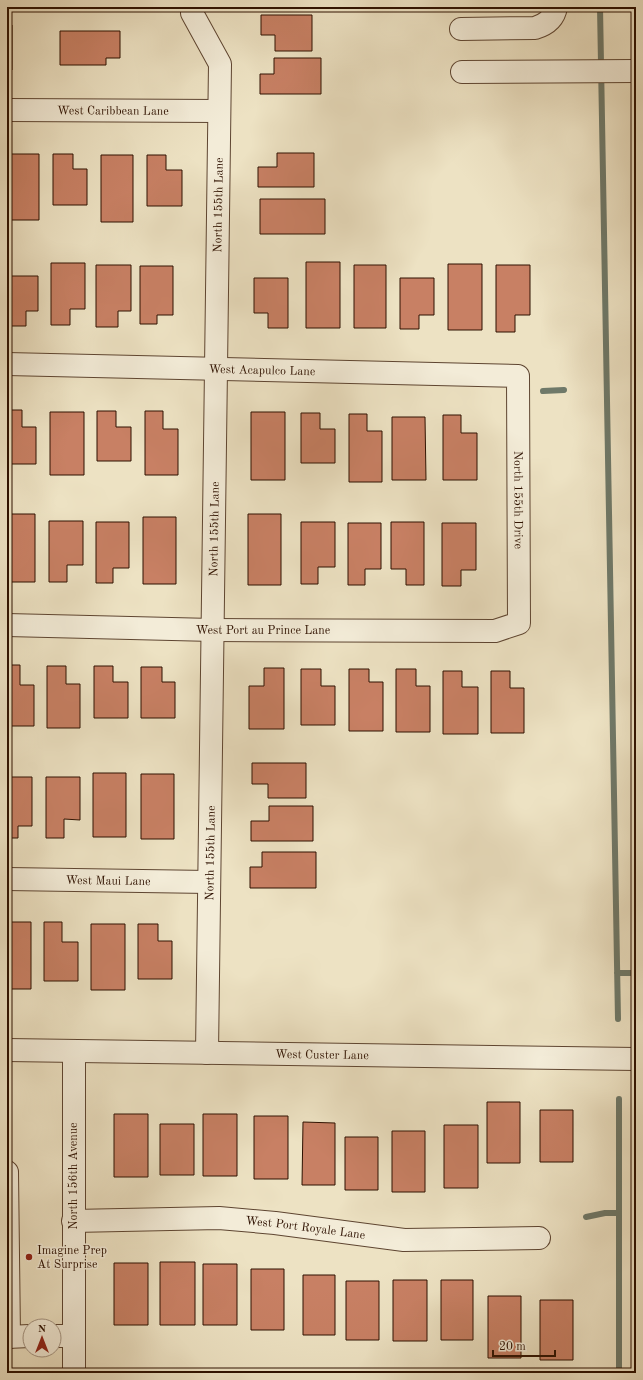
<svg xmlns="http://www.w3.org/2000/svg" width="643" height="1380" font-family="'Old Standard TT',serif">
<rect width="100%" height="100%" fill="#ede2c3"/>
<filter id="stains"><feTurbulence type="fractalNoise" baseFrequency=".005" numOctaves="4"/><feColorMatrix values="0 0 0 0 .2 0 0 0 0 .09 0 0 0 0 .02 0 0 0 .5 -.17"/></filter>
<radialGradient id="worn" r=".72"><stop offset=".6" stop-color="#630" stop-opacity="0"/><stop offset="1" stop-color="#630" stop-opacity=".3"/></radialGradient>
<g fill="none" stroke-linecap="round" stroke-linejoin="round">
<!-- stream -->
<path stroke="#6f7969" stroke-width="6" d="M600,7L618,1019
M543,391L564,390
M617,973H636
M619,1099V1373
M586,1217L605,1213H619"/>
</g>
<!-- building -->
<path fill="#c88064" stroke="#2e1100" d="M261,15H312V51H275V35H261Z
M7,25H12V70H7Z
M60,31H120V58H106V65H60Z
M274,58H321V94H260V74H274Z
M277,153H314V187H258V167H277Z
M7,154H39V220H7Z
M53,154H73V169H87V205H53Z
M101,155H133V222H101Z
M147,155H166V170H182V206H147Z
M260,199H325V234H260Z
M306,262H340V328H306Z
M51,263H85V309H70V325H51Z
M448,264H482V330H448Z
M96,265H131V311H118V327H96Z
M354,265H386V328H354Z
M496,265H530V315H515V332H496Z
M140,266H173V315H157V324H140Z
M7,276H38V311H26V326H7Z
M254,278H288V328H268V313H254Z
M400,278H434V315H419V329H400Z
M7,410H22V427H36V464H7Z
M97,411H116V427H131V461H97Z
M145,411H163V429H178V475H145Z
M50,412H84V475H50Z
M251,412H285V480H251Z
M301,413H320V429H335V463H301Z
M349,414H367V431H382V482H349Z
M443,415H461V433H477V480H443Z
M392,417H425L426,480H392Z
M7,514H35V582H7Z
M248,514H281V585H248Z
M143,517H176V584H143Z
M49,521H83V565H67V582H49Z
M96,522H129V568H113V583H96Z
M301,522H335V567H318V584H301Z
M391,522H424V585H406V569H391Z
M348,523H381V569H365V585H348Z
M442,523H476V570H461V586H442Z
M7,665H20V685H34V726H7Z
M47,666H66V684H80V728H47Z
M94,666H113V682H128V718H94Z
M141,667H162V682H175V718H141Z
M264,668H284V729H249V686H264Z
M301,669H321V686H335V725H301Z
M349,669H369V682H383V731H349Z
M396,669H416V686H430V732H396Z
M443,671H462V687H478V734H443Z
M491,671H510V688H524V733H491Z
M252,763H306V798H268V784H252Z
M93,773H126V837H93Z
M141,774H174V839H141Z
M7,777H32V826H18V838H7Z
M46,777H80V820L64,819V838H46Z
M269,806H313V841H251V821H269Z
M262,852H316V888H250V867H262Z
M7,922H31V989H7Z
M44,922H62V942H78V981H44Z
M91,924H125V990H91Z
M138,924H158V941H172V979H138Z
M487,1102H520V1163H487Z
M540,1110H573V1162H540Z
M114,1114H148V1177H114Z
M203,1114H237V1176H203Z
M254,1116H288V1179H254Z
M303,1122L335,1123V1185H302Z
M160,1124H194V1175H160Z
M444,1125H478V1188H444Z
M392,1131H425V1192H392Z
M345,1137H378V1190H345Z
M160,1262H195V1325H160Z
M114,1263H148V1325H114Z
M203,1264H237V1325H203Z
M251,1269H284V1330H251Z
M303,1275H335V1335H303Z
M393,1280H427V1341H393Z
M441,1280H473V1340H441Z
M346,1281H379V1340H346Z
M488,1296H521V1358H488Z
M540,1300H573V1360H540Z"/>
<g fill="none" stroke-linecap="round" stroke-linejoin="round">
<!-- minor casing -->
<g stroke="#5e4531" stroke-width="24">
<g id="minor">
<path d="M192,13L220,64L207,1053"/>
<path d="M461,29L535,28C545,25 554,19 556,7"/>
<path d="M462,72L636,71"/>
<path id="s1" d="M7,110L219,111"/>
<path id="s2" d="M7,364L518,376L519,623L495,631L213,630L7,625"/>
<path id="s3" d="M7,879L209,882"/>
<path id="s4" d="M7,1050L636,1059"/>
<path d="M74,1051V1373"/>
<path d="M7,1172L9,1337"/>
<path id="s5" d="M73,1221L219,1218L275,1223L404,1240L539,1238"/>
<path d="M54,1336H74"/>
<path d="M7,1337L30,1336"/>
</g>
</g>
<!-- minor -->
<use href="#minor" stroke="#f3ecd8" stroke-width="22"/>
</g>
<!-- markers -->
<circle fill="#8f2418" stroke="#f3ecd8" stroke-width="1.5" cx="29" cy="1257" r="4"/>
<g text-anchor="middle" stroke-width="3" stroke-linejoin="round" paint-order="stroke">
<!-- street labels -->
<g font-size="12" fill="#2e1100" stroke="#f3ecd8">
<text dy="4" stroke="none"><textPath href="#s1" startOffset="106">West Caribbean Lane</textPath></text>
<text transform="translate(218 205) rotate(-89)" y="4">North 155th Lane</text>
<text dy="4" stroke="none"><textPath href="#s2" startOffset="255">West Acapulco Lane</textPath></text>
<text dy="4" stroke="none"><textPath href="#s2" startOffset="635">North 155th Drive</textPath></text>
<text transform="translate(214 529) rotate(-89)" y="4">North 155th Lane</text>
<text x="263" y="634">West Port au Prince Lane</text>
<text transform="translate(210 853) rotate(-89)" y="4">North 155th Lane</text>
<text dy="4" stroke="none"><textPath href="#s3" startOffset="101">West Maui Lane</textPath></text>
<text dy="4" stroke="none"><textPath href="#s4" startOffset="315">West Custer Lane</textPath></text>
<text transform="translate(73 1176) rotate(-90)" y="4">North 156th Avenue</text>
<text dy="4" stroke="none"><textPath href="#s5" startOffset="233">West Port Royale Lane</textPath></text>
</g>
<!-- poi labels -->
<g font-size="12" fill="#2e1100" stroke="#f3ecd8" text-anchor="start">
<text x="37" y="1254">Imagine Prep<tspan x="37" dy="14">At Surprise</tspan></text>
</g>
</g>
<!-- margin -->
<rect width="643" height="1380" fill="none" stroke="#ede2c3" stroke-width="24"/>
<rect x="8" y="8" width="627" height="1364" fill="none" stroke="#2e1100" stroke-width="2"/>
<rect x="12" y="12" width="619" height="1356" fill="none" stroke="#2e1100"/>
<!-- north arrow -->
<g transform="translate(42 1338)"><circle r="19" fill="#f3ecd8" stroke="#a49482"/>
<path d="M0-3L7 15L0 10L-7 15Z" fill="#8f2418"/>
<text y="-6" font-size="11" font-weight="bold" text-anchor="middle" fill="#2e1100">N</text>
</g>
<!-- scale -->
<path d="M493 1350v6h62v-6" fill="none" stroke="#2e1100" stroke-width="2"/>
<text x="499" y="1350" font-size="12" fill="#2e1100" stroke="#f3ecd8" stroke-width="3" paint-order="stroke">20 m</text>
<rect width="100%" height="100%" filter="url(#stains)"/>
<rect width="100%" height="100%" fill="url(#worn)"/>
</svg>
